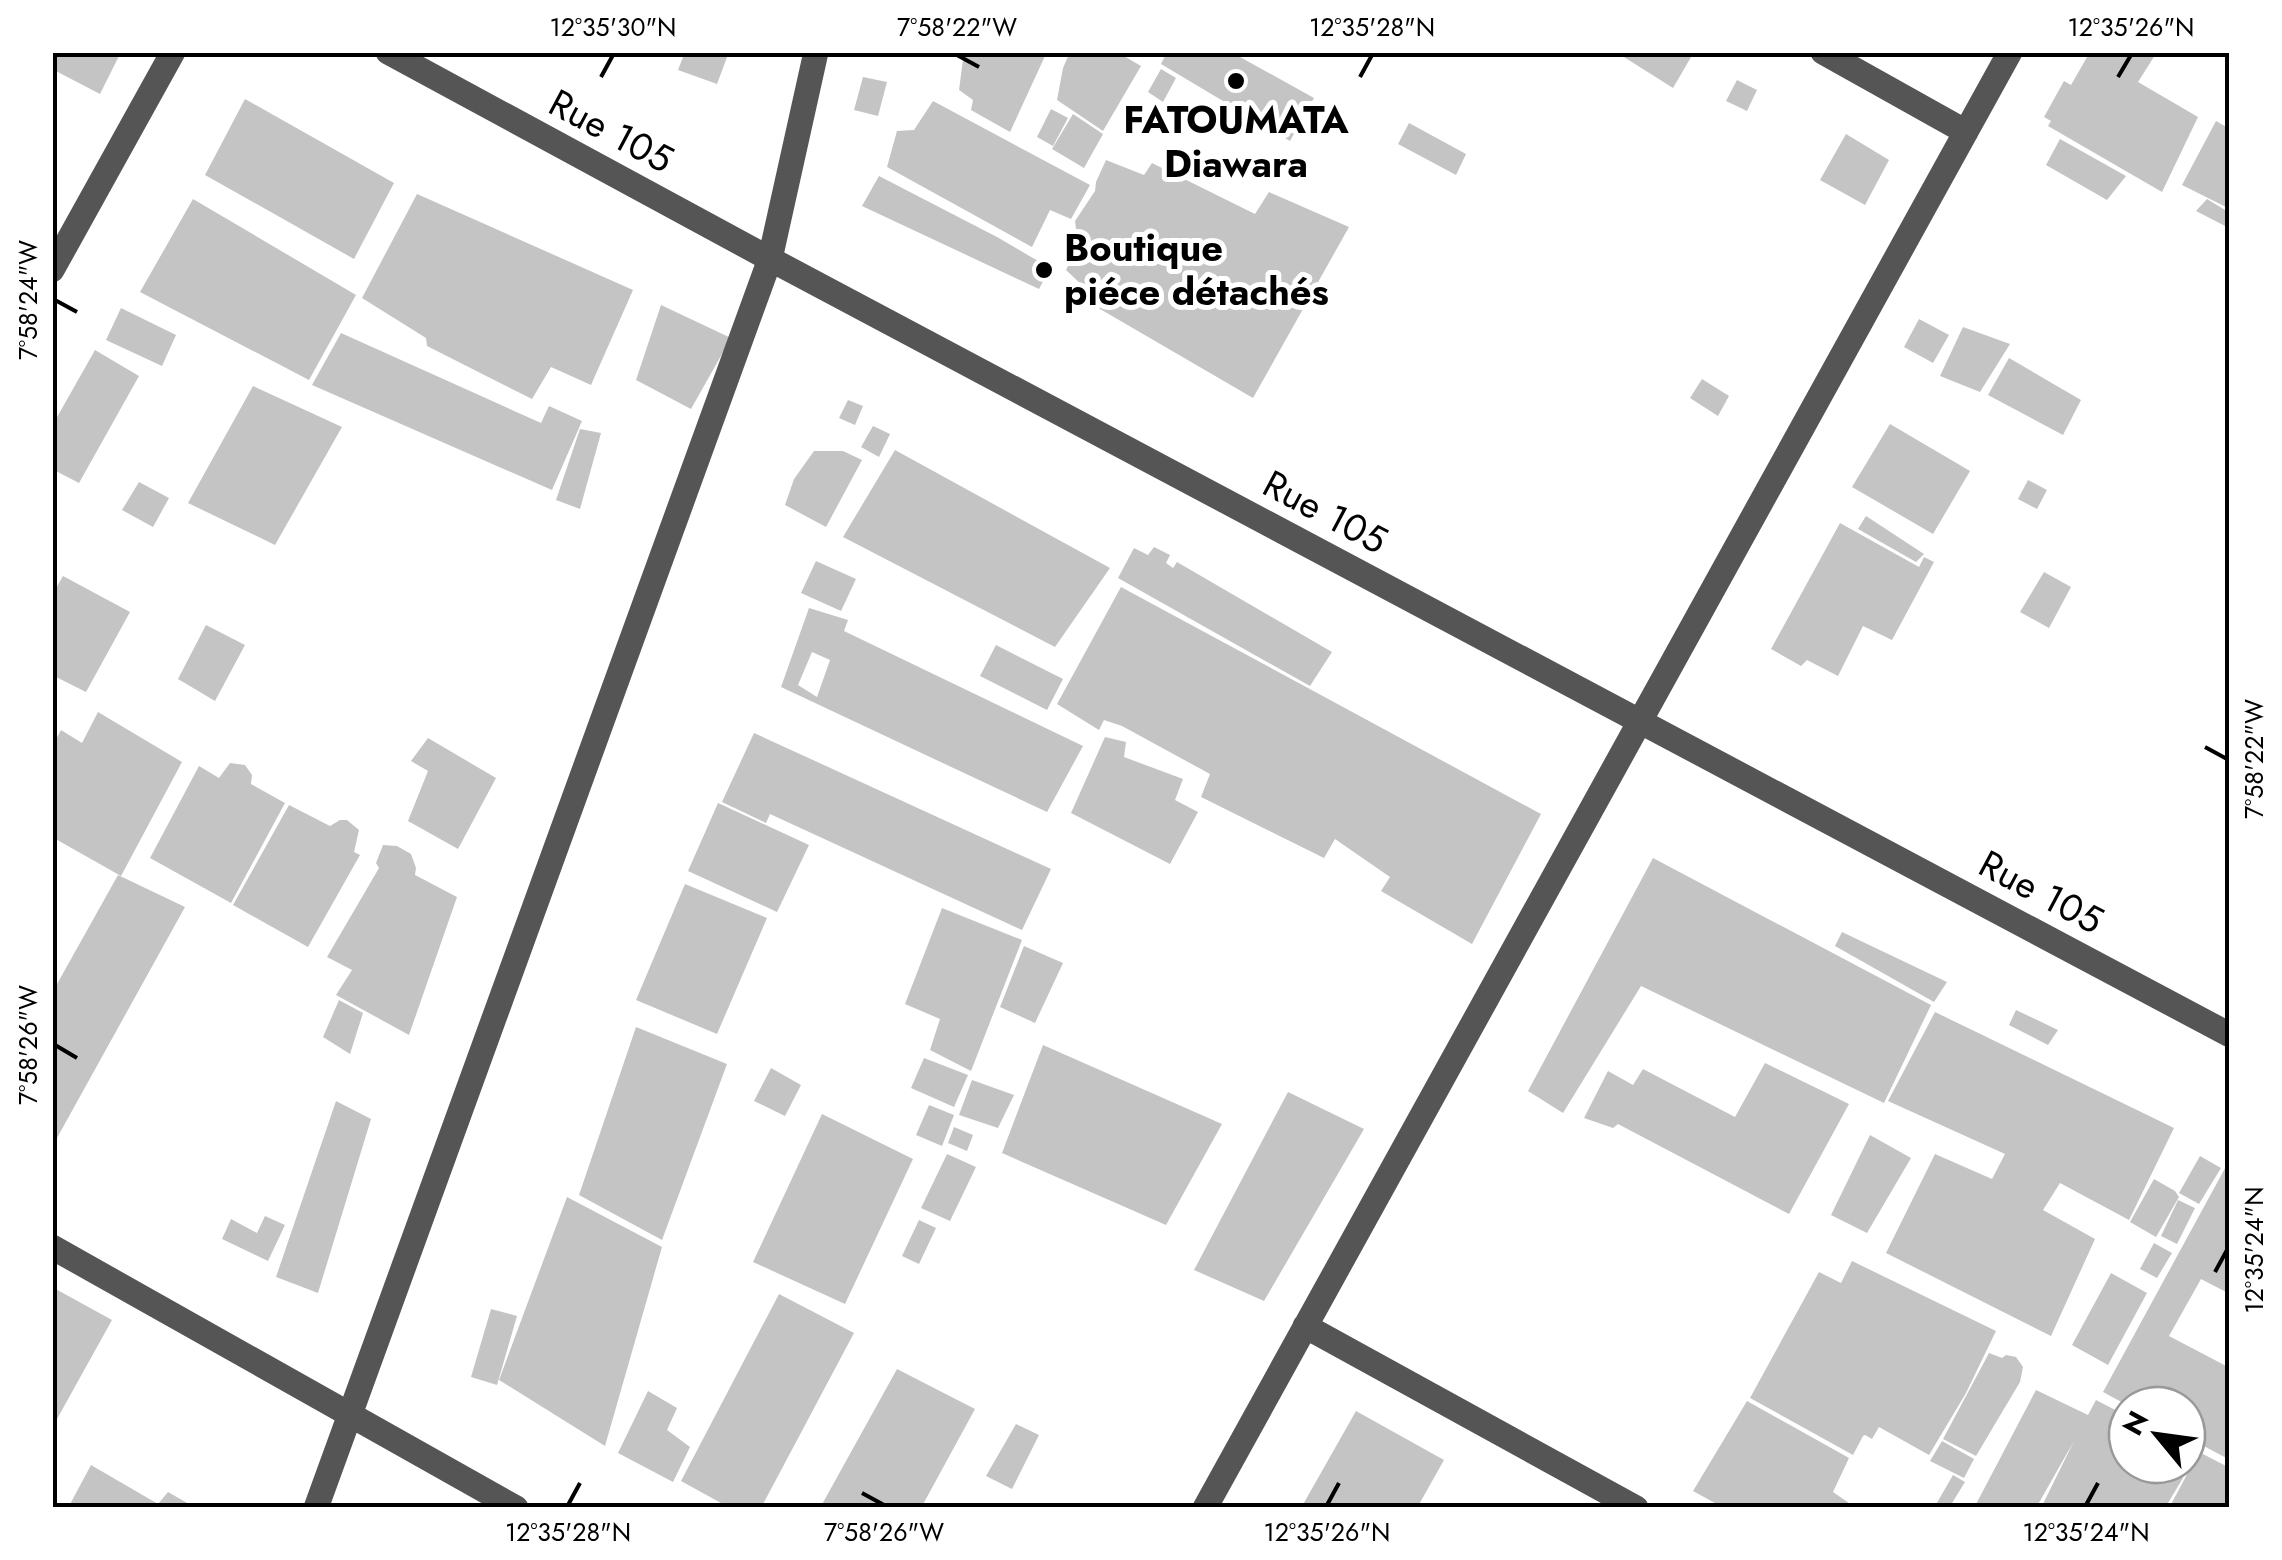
<svg xmlns="http://www.w3.org/2000/svg" width="2282" height="1560" font-family="Jost,sans-serif">
<rect width="100%" height="100%" fill="#fff"/>
<!-- building -->
<path fill="#c4c4c4" fill-rule="evenodd" d="M52,52H121L100,94L52,69Z
M685,52H729L717,84L678,70Z
M964,52H1039L1045,56L1010,132L971,110L973,100L959,90Z
M1070,52H1117L1141,66L1103,131L1057,100L1063,68Z
M1167,52H1231L1314,98L1290,141L1161,64Z
M1616,52H1694L1673,88Z
M2090,52H2157L2138,82L2198,117L2162,192L2048,126L2051,121L2044,117L2064,81L2071,85Z
M1161,69L1176,78L1163,102L1148,92Z
M863,77L887,82L878,116L854,110Z
M1737,80L1757,90L1747,111L1726,101Z
M245,99L394,183L354,259L205,175Z
M933,101L1090,185L1071,219L1050,210L1032,247L887,167L897,131L914,130Z
M1051,109L1068,118L1053,146L1037,137Z
M1073,114L1103,134L1084,168L1052,149Z
M2216,121L2230,129V209L2182,185Z
M1409,123L1466,154L1456,175L1398,144Z
M1846,134L1889,160L1865,205L1820,180Z
M2060,139L2126,176L2107,200L2046,165Z
M1106,160L1144,175L1152,163L1255,214L1269,192L1349,227L1253,398L1088,302L1084,287L1066,270L1078,246L1075,221L1095,191L1096,182Z
M879,176L997,237L1050,268L1039,289L862,206Z
M417,194L633,290L591,385L551,367L532,399L427,346L426,338L362,298Z
M193,199L356,295L309,380L140,292Z
M2207,199L2230,213L2227,227L2196,211Z
M661,305L731,338L691,409L636,380Z
M121,308L176,335L162,366L106,340Z
M1919,319L1949,335L1933,363L1904,347Z
M1963,327L2010,344L1980,392L1940,376Z
M341,333L541,423L549,406L582,421L552,490L312,385Z
M95,350L139,376L79,483L52,469V426Z
M2009,358L2081,400L2063,435L1988,395Z
M1702,379L1729,396L1718,416L1690,398Z
M253,386L342,427L275,545L188,503Z
M848,400L863,406L855,425L839,418Z
M1890,424L1970,471L1933,534L1852,487Z
M873,426L890,434L879,457L861,447Z
M580,429L601,433L580,509L556,500Z
M895,450L1110,568L1055,647L843,537Z
M814,451H843L862,460L826,527L785,505L794,479Z
M2028,480L2047,490L2037,509L2018,499Z
M139,482L169,498L153,527L122,510Z
M1866,516L1924,554L1916,562L1858,529Z
M1840,523L1919,567L1924,557L1934,562L1892,640L1863,626L1838,676L1807,660L1801,666L1771,649Z
M1154,547L1170,555L1166,563L1173,568L1177,562L1332,652L1310,686L1118,578L1134,548L1148,555Z
M816,561L856,579L841,611L801,593Z
M2044,572L2071,587L2049,628L2020,612Z
M63,576L130,612L86,692L52,675V595Z
M1121,587L1541,814L1472,944L1381,891L1390,877L1335,839L1324,858L1201,797L1210,774L1122,726L1104,720L1099,730L1057,704Z
M809,608L848,620L844,631L1083,746L1047,812L781,687ZM812,652L830,660L817,697L798,685Z
M206,625L245,645L215,701L178,679Z
M996,645L1063,679L1047,710L980,676Z
M98,712L182,762L121,876L52,837V747L61,730L82,743Z
M754,733L1051,869L1022,930L770,814L766,823L722,802Z
M1105,737L1126,742L1124,757L1183,779L1175,800L1198,812L1170,864L1071,813Z
M428,738L496,778L458,849L408,821L428,771L411,761Z
M230,763L245,765L252,775L251,784L285,803L231,903L150,858L199,766L219,778Z
M718,803L809,845L777,912L688,871Z
M289,805L330,826L340,820H347L359,830L354,852L360,855L308,947L233,905Z
M383,845L397,846L411,854L416,868L415,875L457,897L409,1035L336,995L352,970L327,957L379,868L376,863Z
M1653,858L1931,1005L1884,1103L1641,986L1563,1113L1528,1091Z
M118,875L185,907L52,1147V993Z
M685,884L767,918L717,1034L636,1000Z
M942,908L1022,940L971,1071L930,1050L940,1019L905,1004Z
M1842,932L1947,982L1934,1002L1835,946Z
M1024,946L1063,963L1035,1023L1000,1007Z
M339,1000L363,1013L350,1054L323,1037Z
M2016,1010L2058,1030L2048,1045L2009,1025Z
M1935,1012L2174,1128L2129,1220L2060,1183L2043,1210L2095,1239L2051,1336L1886,1253L1935,1154L1992,1179L2005,1154L1888,1101Z
M636,1027L727,1064L662,1240L579,1195Z
M1043,1045L1222,1124L1166,1225L1002,1153Z
M924,1058L968,1075L954,1107L911,1088Z
M1765,1063L1849,1104L1789,1214L1618,1124L1613,1128L1584,1118L1608,1071L1633,1085L1643,1069L1735,1117Z
M771,1068L801,1085L785,1116L754,1101Z
M972,1080L1014,1095L998,1128L959,1115Z
M1288,1092L1364,1129L1264,1301L1194,1270Z
M336,1101L371,1119L318,1293L276,1277Z
M929,1105L954,1115L942,1146L916,1135Z
M822,1114L913,1159L845,1304L753,1262Z
M954,1127L973,1135L967,1151L948,1143Z
M1870,1135L1911,1158L1867,1233L1831,1215Z
M947,1154L976,1167L950,1221L921,1208Z
M2200,1156L2221,1168L2199,1204L2179,1193Z
M2230,1159V1294L2201,1279L2169,1336L2230,1368V1460L2187,1437V1405H2127L2103,1392Z
M2154,1179L2175,1191L2179,1197L2156,1237L2130,1222Z
M567,1197L662,1247L605,1446L499,1380Z
M2178,1200L2195,1208L2177,1244L2161,1236Z
M265,1216L285,1225L268,1261L222,1239L231,1219L257,1233Z
M919,1220L936,1228L919,1264L902,1256Z
M2154,1243L2172,1253L2157,1278L2140,1269Z
M1852,1261L1996,1331L1966,1393L1929,1455L1879,1427L1872,1439L1865,1435L1863,1436L1853,1455L1750,1398L1819,1272L1841,1283Z
M2111,1273L2147,1293L2108,1365L2072,1345Z
M52,1287L112,1320L52,1428Z
M779,1294L854,1333L761,1508H730L681,1481Z
M491,1309L517,1316L497,1385L471,1377Z
M1989,1353L2002,1358L2006,1355L2016,1357L2023,1367L2020,1382L1976,1456L1943,1439Z
M897,1369L975,1409L921,1508H820Z
M2036,1390L2088,1415L2096,1400L2127,1416V1465H2171L2169,1468L2183,1478L2165,1508H2041L2074,1441L2036,1508H1974Z
M648,1391L677,1408L667,1430L690,1447L673,1482L618,1453Z
M1747,1401L1849,1458L1833,1492L1856,1508H1724L1693,1491Z
M1356,1411L1444,1460L1417,1508H1301Z
M1016,1424L1039,1435L1012,1489L986,1476Z
M1942,1441L1974,1459L1964,1478L1930,1461Z
M2199,1452L2230,1468V1508H2169Z
M91,1465L158,1504L168,1492L196,1508H68Z
M1953,1475L1965,1482L1949,1508H1934Z"/>
<g fill="none" stroke-linecap="round" stroke-linejoin="round">
<!-- minor -->
<path stroke="#555" stroke-width="25" d="M388,52L770,259L2230,1035
M1823,52L1966,132
M52,270L173,52
M52,1247L516,1508
M1305,1326L1636,1508
M316,1508L770,259L816,52
M1205,1508L2010,52"/>
</g>
<!-- ticks -->
<path fill="none" stroke="#000" stroke-width="4" d="M957,55L979,67M601,77L613,55M1360,77L1372,55M2118,77L2131,55M55,300L77,312M2205,747L2227,759M55,1045L77,1058M2215,1272L2227,1250M862,1493L884,1505M568,1505L580,1483M1327,1505L1339,1483M2086,1505L2098,1483"/>
<!-- markers -->
<g fill="#000" stroke="#fff" stroke-width="4">
<circle cx="1236" cy="81" r="10"/>
<circle cx="1044" cy="270" r="10"/>
</g>
<g text-anchor="middle" stroke-width="10" stroke-linejoin="round" paint-order="stroke">
<!-- poi labels -->
<g font-size="38" font-weight="bold" fill="#000" stroke="#fff">
<text x="1236" y="133">FATOUMATA<tspan x="1236" dy="44">Diawara</tspan></text>
<text x="1064" y="261" text-anchor="start">Boutique<tspan x="1064" dy="44">piéce détachés</tspan></text>
</g>
<!-- street labels -->
<g font-size="38" fill="#000" stroke="#fff">
<text transform="translate(611 131) rotate(28)" y="13">Rue 105</text>
<text transform="translate(1325 512) rotate(28)" y="13">Rue 105</text>
<text transform="translate(2041 892) rotate(28)" y="13">Rue 105</text>
</g>
</g>
<!-- border -->
<rect width="2282" height="1560" fill="none" stroke="#ffffff" stroke-width="110"/>
<!-- north arrow -->
<g transform="translate(2157 1435) rotate(299)"><circle r="48" fill="#ffffff" stroke="#999999" stroke-width="2.5"/>
<path d="M0-8L18 38L0 25L-18 38Z" fill="#000000"/>
<text y="-15" font-size="28" font-weight="bold" text-anchor="middle" fill="#000000">N</text>
</g>
<rect x="55" y="55" width="2172" height="1450" fill="none" stroke="#000" stroke-width="4"/>
<g font-size="25" text-anchor="middle" fill="#000">
<text x="613" y="36">12°35'30"N</text>
<text x="957" y="36">7°58'22"W</text>
<text x="1372" y="36">12°35'28"N</text>
<text x="2131" y="36">12°35'26"N</text>
<text transform="translate(28 300) rotate(-90)" y="9">7°58'24"W</text>
<text transform="translate(2254 759) rotate(-90)" y="9">7°58'22"W</text>
<text transform="translate(28 1045) rotate(-90)" y="9">7°58'26"W</text>
<text transform="translate(2254 1250) rotate(-90)" y="9">12°35'24"N</text>
<text x="568" y="1541">12°35'28"N</text>
<text x="884" y="1541">7°58'26"W</text>
<text x="1327" y="1541">12°35'26"N</text>
<text x="2086" y="1541">12°35'24"N</text>
</g>
</svg>
